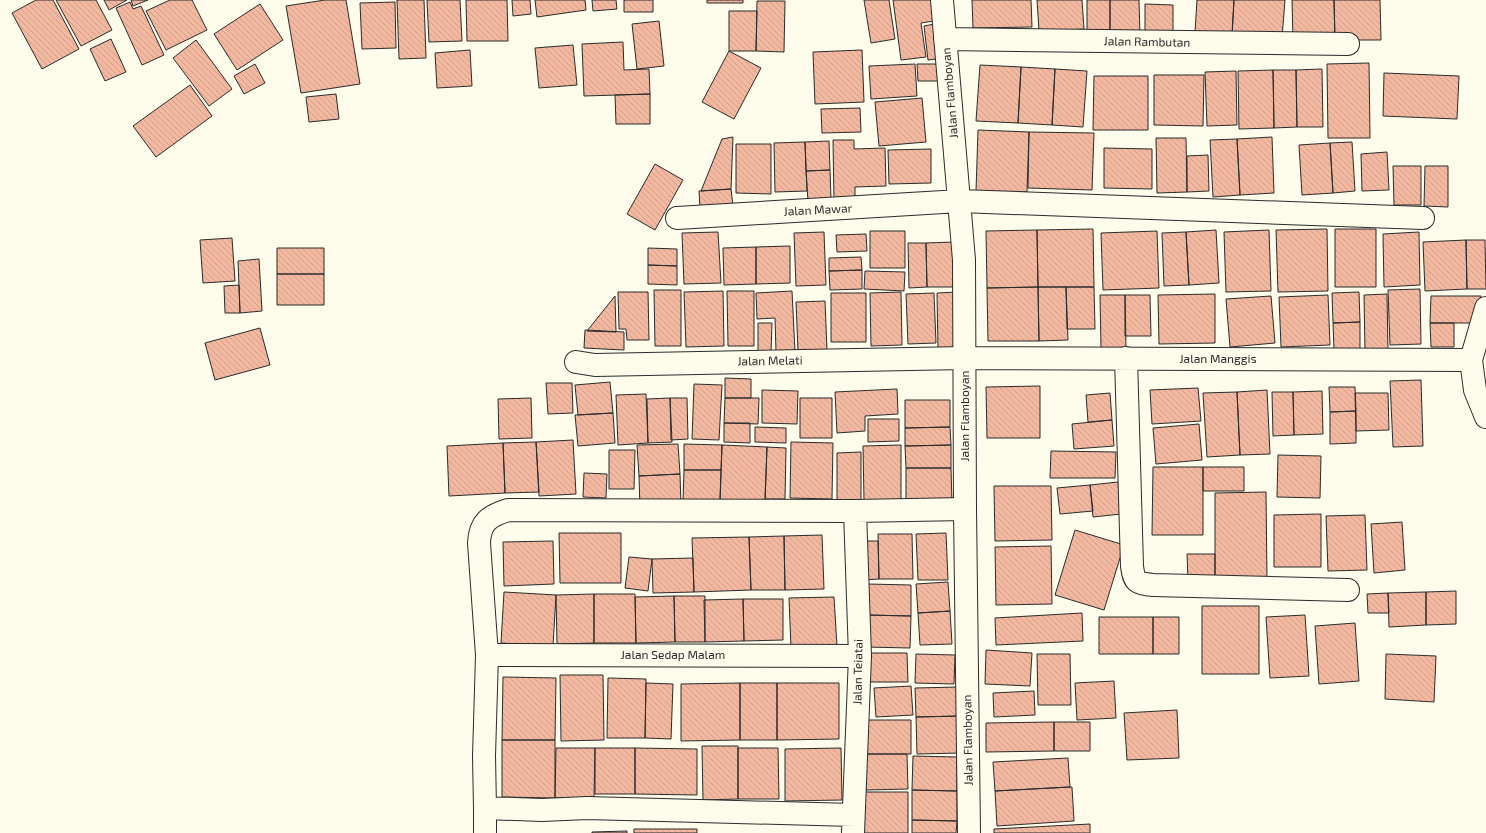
<svg xmlns="http://www.w3.org/2000/svg" width="1486" height="833" font-family="'Exo 2',sans-serif">
<defs>
<pattern id="building-back-hatch" width="6" height="6" patternUnits="userSpaceOnUse"><rect width="6" height="6" fill="#f2b8a0"/><path d="M-1 5l2 2M0 0l6 6M5-1l2 2" fill="none" stroke="#d09e8a"/></pattern>
</defs>
<rect width="100%" height="100%" fill="#fdfbea"/>
<!-- building -->
<path fill="url(#building-back-hatch)" stroke="#2b2b2b" d="M36,0H53L79,49L42,69L12,13Z
M56,0H96L112,30L81,46Z
M104,0H127L109,10Z
M131,0H148L133,6Z
M170,0H192L207,30L166,50L146,11Z
M325,0H346L360,84L301,93L286,6Z
M397,0H424L426,58L399,59Z
M427,0H460L462,41L429,42Z
M466,0H507L508,41H467Z
M512,0H530L531,14L513,16Z
M535,0H585L586,10L537,17Z
M592,0H616L617,9L593,11Z
M624,0H653V12H624Z
M707,0H743V3H707Z
M864,0H889L895,39L871,43Z
M893,0H937L940,20L921,23L926,57L901,60Z
M972,0H1031L1032,27L973,28Z
M1037,0H1082L1084,29L1039,31Z
M1087,0H1110V37H1087Z
M1110,0H1139L1140,36L1110,37Z
M1197,0H1234L1232,35L1195,32Z
M1234,0H1285L1282,38L1232,35Z
M1292,0H1334L1335,40L1293,41Z
M1334,0H1380L1381,40H1335Z
M757,1H785L784,52L756,51Z
M130,2L133,9L141,6L164,55L142,65L116,8Z
M395,2L396,48L362,49L360,3Z
M260,4L283,40L237,70L214,34Z
M1145,4L1173,5V40H1145Z
M729,11H757L756,51H729Z
M659,21L664,66L637,69L632,24Z
M940,23L945,58L928,60L924,26Z
M111,39L126,72L105,81L90,49Z
M196,40L232,89L209,106L173,58Z
M623,42L624,70L649,69L650,94L584,96L582,44Z
M573,45L577,85L539,88L535,48Z
M470,50L472,86L437,88L435,53Z
M862,50L864,102L815,104L813,52Z
M729,51L761,68L734,119L702,102Z
M1369,63L1370,138H1328L1327,64Z
M255,64L265,83L244,94L234,76Z
M915,64L917,96L871,99L869,66Z
M917,64H942L943,81H918Z
M980,65L1021,67L1018,123L976,121Z
M1021,67L1055,69L1052,125L1018,123Z
M1055,69L1087,71L1083,127L1052,125Z
M1322,69L1323,127H1297L1296,70Z
M1273,70H1296L1297,127L1274,128Z
M1273,70L1274,128L1239,129L1238,71Z
M1236,71L1237,125L1207,126L1205,72Z
M1384,73L1459,76L1457,119L1383,116Z
M1154,75H1204L1203,126L1154,125Z
M1094,76H1148V130H1093Z
M190,85L212,116L156,157L133,126Z
M336,94L339,119L309,122L306,97Z
M650,94V124H616L615,95Z
M922,98L926,142L879,146L875,102Z
M860,108L861,132L822,133L821,109Z
M978,130L1029,132L1027,192L976,191Z
M1029,132L1094,133L1092,190L1028,188Z
M733,137L731,189L701,191L722,139Z
M1272,137L1274,193L1240,195L1237,139Z
M1156,138H1186L1187,192L1157,193Z
M1237,139L1240,195L1213,197L1210,140Z
M833,140H854V149L885,148L886,186L855,187V200L834,201Z
M829,141L830,170L806,171L805,142Z
M805,142L807,191L775,192L774,143Z
M1352,142L1355,191L1333,193L1330,143Z
M1330,143L1333,193L1302,195L1299,145Z
M736,144H771V194L736,193Z
M1104,148L1152,149V189L1104,188Z
M931,149V183L889,184L888,150Z
M1387,152L1389,190L1362,191L1361,154Z
M1208,155L1209,191L1187,192V156Z
M655,164L683,180L655,230L627,214Z
M1393,166H1421V205H1394Z
M1425,166H1448V207L1424,206Z
M830,170L831,200L808,201L806,171Z
M731,189L733,206L700,208L699,191Z
M1093,229L1094,287H1038L1037,230Z
M1327,229L1328,291L1278,292L1276,230Z
M1335,229H1376V287H1335Z
M1037,230L1038,287L987,288L986,231Z
M1216,230L1219,283L1189,285L1186,232Z
M1269,230L1271,291L1226,292L1224,232Z
M870,231H905V268H870Z
M1157,231L1159,288L1103,290L1101,233Z
M718,232L721,283L684,284L682,233Z
M824,232L826,285L796,286L794,233Z
M1186,232L1189,285L1164,286L1162,233Z
M1419,232L1420,285L1384,287L1383,234Z
M866,234L867,251L837,252L836,235Z
M232,238L235,281L203,283L200,240Z
M1466,240H1485L1486,289H1467Z
M1466,240L1467,289L1425,291L1423,242Z
M954,242L955,287H927L926,243Z
M908,243H926L927,287L909,288Z
M790,246V283L756,284V247Z
M756,247V284L724,285L723,248Z
M277,248H324V274H277Z
M648,248L677,249V266L648,265Z
M861,257L862,270L829,271V258Z
M259,259L262,311L240,313L238,261Z
M648,265L677,266V285L648,284Z
M862,270V289L830,290L829,271Z
M865,271L905,272L904,291L864,289Z
M277,274H324V305H277Z
M239,285L240,313H225L224,286Z
M1038,287H1066L1068,340L1039,341Z
M1038,287L1039,341H988L987,288Z
M1066,287H1094L1095,329H1067Z
M1420,289L1421,344L1390,345L1388,290Z
M654,290H681V346H655Z
M723,291L724,346L686,347L684,292Z
M727,291H754V346H728Z
M792,291L795,352H776L775,318L757,319L756,293Z
M618,292H648L649,340H627L626,329H619Z
M901,292L902,345L871,346L870,293Z
M958,292V349H938L937,293Z
M1359,292L1360,322L1333,323L1332,293Z
M831,293H866V342H831Z
M934,293L936,343L908,344L906,294Z
M1215,294V343L1159,344L1158,295Z
M1387,294L1388,351L1365,352L1364,295Z
M1100,295H1125L1126,348H1101Z
M1125,295H1150L1151,336H1125Z
M1328,295L1330,345L1281,347L1279,297Z
M615,296L616,332L587,331Z
M1271,296L1275,343L1230,347L1226,299Z
M1431,296H1481V323H1430Z
M825,301L827,350L798,351L796,302Z
M1360,322V349L1334,350L1333,323Z
M758,323H772L771,353H758Z
M1430,323H1454V347H1431Z
M260,328L270,365L215,380L205,343Z
M585,330L624,332V350L584,348Z
M725,378L751,379V398H725Z
M1421,380L1423,446L1393,447L1390,381Z
M610,382L613,413L578,415L575,385Z
M546,383H572L573,413L548,414Z
M694,384L722,385L719,440L692,439Z
M1040,386V438H987L986,387Z
M1329,387H1355L1356,411L1330,412Z
M1198,388L1201,421L1152,424L1150,390Z
M897,389L898,414L865,416V431L837,433L835,392Z
M762,390L798,391L797,424L762,423Z
M1267,390L1270,454L1240,455L1237,392Z
M1322,391L1323,434L1294,435L1293,392Z
M1237,392L1240,455L1207,457L1203,393Z
M1272,392H1293L1294,435L1273,436Z
M1110,393L1112,420L1088,422L1086,395Z
M1355,393H1388L1389,430L1356,431Z
M646,394L648,443L618,445L616,395Z
M531,398L532,438L499,439L498,399Z
M670,398H687L688,439L671,440Z
M670,398L672,442L648,443L647,399Z
M725,398H759L758,424L724,423Z
M800,398H832V438H800Z
M905,400H950V427L905,428Z
M1356,411V443L1330,444V412Z
M613,413L615,443L578,446L575,415Z
M868,419H899V441L868,442Z
M1112,420L1114,446L1074,449L1072,424Z
M724,423H750V443L724,442Z
M1199,424L1202,460L1156,464L1153,428Z
M755,427L786,428V443L755,442Z
M950,427L951,445L905,446V428Z
M573,440L576,494L539,496L536,442Z
M536,442L539,492L505,493L503,443Z
M791,442L833,443L832,499L790,498Z
M503,443L505,493L449,496L447,446Z
M678,444L680,474L639,476L637,445Z
M684,444L722,445L721,470H684Z
M722,445L767,447L765,502L720,501Z
M901,445V500L864,501L863,446Z
M951,445V468H906L905,446Z
M767,447L786,448L785,499H765Z
M609,450H635L634,489H609Z
M1051,451L1116,452L1115,478H1050Z
M861,452V502H837V453Z
M1278,455L1321,456L1320,498L1277,497Z
M1153,467H1203V535H1152Z
M1203,467H1244V491H1203Z
M906,468H951L952,504H906Z
M684,470H721L720,501L683,500Z
M584,473L607,474L606,498L583,497Z
M680,474L681,507L640,509L639,476Z
M1118,482L1121,514L1093,517L1090,485Z
M1090,485L1093,511L1060,514L1057,488Z
M994,486H1051L1052,540L995,541Z
M1266,492L1267,580H1215V493Z
M1321,514V567H1274V515Z
M1365,515L1367,570L1328,571L1326,516Z
M1402,522L1405,570L1374,573L1371,524Z
M1075,530L1124,545L1104,610L1055,595Z
M559,533H621V583H560Z
M946,533L948,580H918L916,534Z
M878,534H912L913,579H879Z
M822,535L824,589L785,590L784,536Z
M784,536L785,590H751L749,537Z
M749,537L751,590L694,592L692,538Z
M553,541L554,584L504,586L503,542Z
M863,541H878L879,579L863,580Z
M1051,546L1052,604L996,605L995,547Z
M1187,554H1215V580H1188Z
M629,557L652,559L648,591L625,588Z
M693,558L694,592L653,593L652,559Z
M948,582L950,611L918,613L916,584Z
M867,584L911,585V616L866,615Z
M1456,591V624L1426,625V592Z
M504,592L556,595L553,646L501,643Z
M1426,592V625L1389,627L1388,593Z
M1388,593L1389,613H1368L1367,594Z
M594,594H635L636,643H594Z
M594,594V643L557,644L556,595Z
M674,596H705V642H675Z
M674,596L675,642L636,643L635,597Z
M834,597L837,646L791,648L789,598Z
M743,599H783V640L744,641Z
M743,599L744,641L705,642L704,600Z
M1202,606H1259V674H1202Z
M950,611L952,644L920,645L918,613Z
M1082,613L1083,641L996,645L995,618Z
M866,615L911,616L910,648L865,647Z
M1305,615L1309,676L1270,678L1266,617Z
M1099,617H1153V654H1099Z
M1153,617H1179V654H1153Z
M1355,623L1359,681L1319,684L1315,626Z
M986,650L1032,653L1030,686L985,684Z
M865,653H907L908,682H865Z
M916,654L955,655L954,684L915,683Z
M1037,654H1070L1071,705H1038Z
M1386,654L1436,656L1434,702L1385,699Z
M560,675H603L604,740L561,741Z
M503,677L556,678L555,740H502Z
M608,678L646,679L645,738H607Z
M1114,681L1116,718L1077,720L1075,683Z
M646,683L673,684L671,739L645,738Z
M740,683H777V740H740Z
M740,683V740L681,741V684Z
M777,683H839V739L777,740Z
M911,686L913,715L876,717L874,688Z
M959,687L960,716L916,717L915,688Z
M1034,691L1035,715L994,717L993,693Z
M1177,710L1179,758L1127,760L1124,713Z
M960,716L961,753L917,754L916,717Z
M865,720H911V754H865Z
M1054,722H1090V751H1054Z
M1054,722V751L986,752V723Z
M502,740H555V798L502,797Z
M702,746H738V799L703,800Z
M556,748H595L594,798H555Z
M595,748H635V794H595Z
M635,748L697,749V795L635,794Z
M738,748H778L779,799H738Z
M841,748L842,800L785,801V749Z
M865,754H907L908,789L866,790Z
M913,756L957,757V791L912,790Z
M1068,758L1070,787L995,791L993,762Z
M1070,787H1072L1074,821L997,826L995,791Z
M912,790L957,791V821L912,820Z
M864,792H908V833H864Z
M912,820L957,821L956,833H912Z
M1090,824V833H994V829Z
M634,829H697V833H634Z
M627,831V833H592V832Z"/>
<g fill="none" stroke-linecap="round" stroke-linejoin="round">
<!-- minor casing -->
<g stroke="#2b2b2b" stroke-width="24">
<path id="minor" d="M942,0L964,260L965,509L969,833
M945,39L1348,44
M677,218L960,201L1423,218
M1486,308L1471,360L1475,390L1486,417
M1126,358L1132,566C1134,583 1137,583 1153,585L1348,590
M576,362L595,365L965,358L1471,360
M487,655L860,656
M485,808V833
M853,815L587,808L542,810L485,808L484,756L487,655L479,543C480,522 489,516 508,510L855,511L965,509
M853,833L860,656L855,511"/>
</g>
<!-- minor -->
<use href="#minor" stroke="#fdfbea" stroke-width="22"/>
</g>
<g text-anchor="middle" stroke-width="3" stroke-linejoin="round" paint-order="stroke">
<!-- street labels -->
<g font-size="12" fill="#2b2b2b" stroke="#fdfbea">
<text transform="translate(1147 42) rotate(1)" y="4">Jalan Rambutan</text>
<text transform="translate(950 93) rotate(-95)" y="4">Jalan Flamboyan</text>
<text transform="translate(818 210) rotate(-3)" y="4">Jalan Mawar</text>
<text x="1218" y="363">Jalan Manggis</text>
<text transform="translate(770 361) rotate(-1)" y="4">Jalan Melati</text>
<text transform="translate(965 416) rotate(-90)" y="4">Jalan Flamboyan</text>
<text x="673" y="659">Jalan Sedap Malam</text>
<text transform="translate(858 672) rotate(-89)" y="4">Jalan Teiatai</text>
<text transform="translate(968 740) rotate(-91)" y="4">Jalan Flamboyan</text>
</g>
</g>
</svg>
